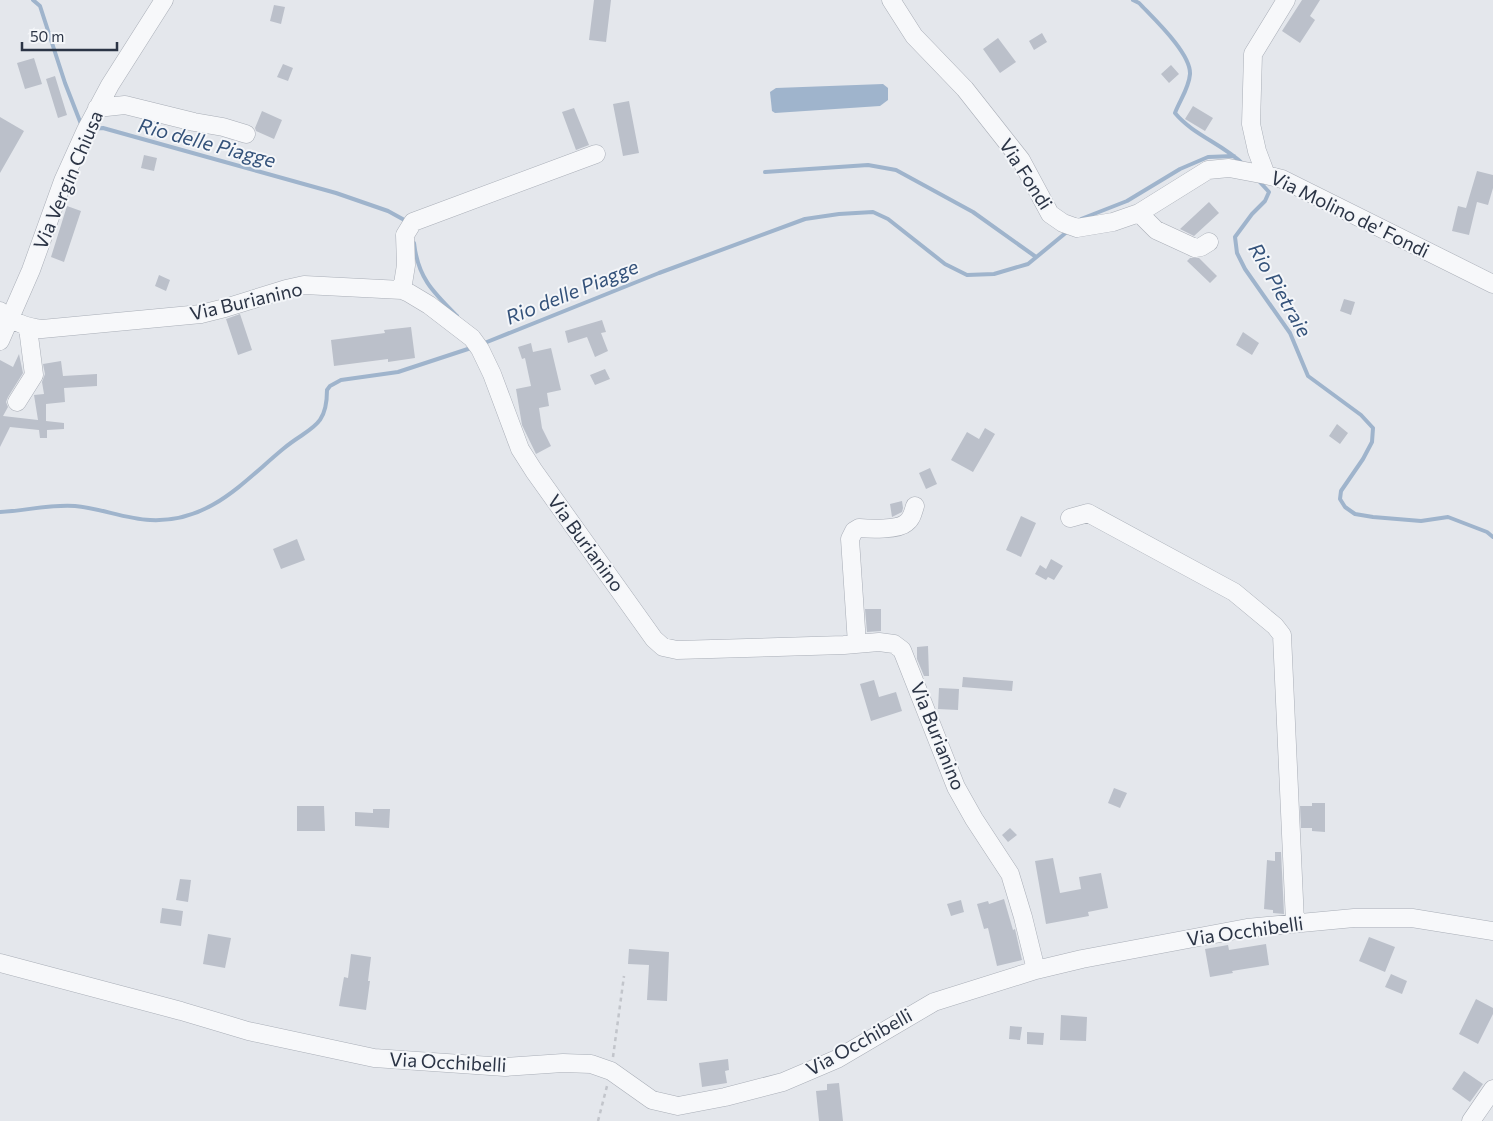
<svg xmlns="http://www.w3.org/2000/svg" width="1493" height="1121" font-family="Commissioner,sans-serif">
<rect width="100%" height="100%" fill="#e4e7ec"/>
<!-- water -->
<path fill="#9fb4cc" d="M883,84L888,88V100L880,106L775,113L772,111L770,92L776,88Z"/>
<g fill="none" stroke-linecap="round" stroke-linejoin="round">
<!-- stream -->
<path stroke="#9fb4cc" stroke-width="4" d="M33,0L40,6L65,83L81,124L84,125
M1133,0L1139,3C1153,18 1191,53 1190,74C1189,88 1180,100 1175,113C1193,135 1223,144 1243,164
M93,129L103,128L336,193L388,211L408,222
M765,172L868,165L896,170L973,212L1036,257
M1258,180L1269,192L1265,201L1252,214L1235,237L1237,253L1245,269L1290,333L1308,376L1361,415L1373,428L1372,442L1363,459L1341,491L1340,499L1345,507L1355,514L1373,517L1421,521L1448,517L1487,532L1493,537
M1081,219L1127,201L1180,169L1208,157L1234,156
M414,243C418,278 433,292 457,316
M482,344L659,273L805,219L839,214L873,212L888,219L945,264L967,275L994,274L1028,264L1068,231
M0,512C25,511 50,504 75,506C100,508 125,519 150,520C209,523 242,483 283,449C309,427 327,429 327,390L330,386L341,380L398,372L474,347"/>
</g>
<!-- building -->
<path fill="#bbc0ca" d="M594,0H611L606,42L589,40Z
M1302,0H1320L1310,16L1315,20L1300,43L1282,31Z
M274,5L285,7L281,24L270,21Z
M1042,33L1047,42L1034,50L1029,41Z
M998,38L1016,62L1000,73L983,49Z
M34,58L42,84L25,89L17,63Z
M283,64L293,68L288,81L277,77Z
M1171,65L1179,74L1169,83L1161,74Z
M55,76L67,115L58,118L46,79Z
M629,101L639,153L623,156L613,104Z
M1193,106L1213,118L1205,131L1185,119Z
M574,108L589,145L576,150L562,112Z
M262,111L282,120L274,139L256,131L255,128Z
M0,117L24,131L0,173Z
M144,155L157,158L154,171L141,168Z
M1477,171L1493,175V188L1488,205L1477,202L1469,235L1452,231L1458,206L1466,208Z
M1209,202L1219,213L1194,236L1180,229Z
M67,206L81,211L64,262L51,257Z
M1190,258H1199L1217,276L1210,283L1187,261Z
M159,275L170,280L166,291L155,286Z
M1344,299L1355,302L1351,315L1340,311Z
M240,314L252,350L238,355L226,319Z
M602,320L606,332L601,333L608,351L595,357L587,337L568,343L565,331Z
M411,327L415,358L388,362V359L334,366L331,340L385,333L384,330Z
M1243,332L1259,343L1252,355L1236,345Z
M531,343L533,352L551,348L561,390L547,393L549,406L539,408L542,428L551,446L536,454L522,425L516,389L531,386L525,358L522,359L518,347Z
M19,354L23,373L8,397L6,402L8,407L3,416L38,420L34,395L44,394L42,382L45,374L43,364L61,361L63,376L97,374V386L64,388L65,402L46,404V421L64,423V429L47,430V438H40L39,430L10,427L0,447V360L13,367Z
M605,369L610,379L595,385L590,375Z
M1337,424L1348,433L1340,444L1329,436Z
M985,428L995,434L973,472L951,460L967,432L979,439Z
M930,468L937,484L926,489L919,473Z
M902,501L903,508L902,512L892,517L890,504Z
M1021,516L1036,523L1021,557L1006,550Z
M297,539L305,560L281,569L273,549Z
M1051,559L1063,566L1054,580L1048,577L1046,580L1035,574L1040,565L1046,569Z
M865,609H881V631L867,632Z
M928,646L929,676H924L917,659V647Z
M963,677L1013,681L1012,691L962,687Z
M874,680L879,697L896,692L902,711L871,721L860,684Z
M939,688L959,689L958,710L938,709Z
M1114,788L1127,793L1120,808L1108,803Z
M1312,803H1325V832L1312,831V828H1301L1300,806H1312Z
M297,806H324L325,831H297Z
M373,809H390L389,828L355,826V812L373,813Z
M1010,828L1017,835L1008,842L1002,835Z
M1275,852H1281L1284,914L1273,913V910L1264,909L1267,860L1275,861Z
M1053,858L1060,893L1081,889L1079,877L1101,873L1108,908L1088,912L1089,916L1046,924L1035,861Z
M180,879L191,880L188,902L176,900Z
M1004,899L1013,930L1015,929L1022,960L997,966L988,928L984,929L977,904L988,901L989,904Z
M961,900L964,912L951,916L947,904Z
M162,908L183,911L181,926L160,923Z
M208,934L231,938L225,968L203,964Z
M1369,937L1395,947L1385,972L1359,961Z
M1266,944L1269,965L1232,971L1233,973L1210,977L1205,949L1228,945L1229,950Z
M629,949L669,952L667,1001L647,1000L649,965L628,964Z
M351,954L371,957L368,981H370L366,1010L339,1006L344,977L348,978Z
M1391,974L1407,981L1402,994L1385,987Z
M1476,999L1493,1008V1014L1478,1044L1459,1034Z
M1061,1015L1087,1017L1086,1041L1060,1040Z
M1010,1026L1022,1027L1020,1040L1009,1039Z
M1027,1032L1044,1033L1043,1045L1027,1044Z
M728,1059L729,1070L725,1071L727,1083L702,1087L699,1063Z
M1464,1071L1483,1084L1470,1102L1452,1089Z
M839,1083L843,1121H819L816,1091L827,1090V1084Z"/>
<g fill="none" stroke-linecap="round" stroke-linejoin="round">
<!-- minor casing -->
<g stroke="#a9aeb7" stroke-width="19">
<path id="minor" d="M891,0L914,36L965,89L1021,160L1050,214L1063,223L1077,228L1113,222L1139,213L1208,170L1229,168L1266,175
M1286,0L1253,54L1251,124L1257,151L1266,175L1282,179L1493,284
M97,108L125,105L194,122L223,127L246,134
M1139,213L1156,230L1195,248L1201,247L1209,242
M402,290L406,265L405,235L413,222L596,154
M0,311C13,322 25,327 42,329L201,314L225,308L286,289L304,285L402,290L409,293L429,305L472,338L480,349L492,374L520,449L534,471L654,639L663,647L677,650L844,645L879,642L894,644L902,650L956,787L974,819L1010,874L1023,917L1036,970
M0,341L31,270L63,181L86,130L110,85L164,0
M17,402L34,375L28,328
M1070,518L1088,513L1234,592L1275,626L1282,635L1295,922
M857,644L850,539L854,531L859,528C870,529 898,530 906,523C912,519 913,512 915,506
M0,963L181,1011L248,1031L374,1058L505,1067L563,1063L591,1064L611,1071L652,1100L678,1106L725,1097L783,1082L837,1059L934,1002L1036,970L1082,959L1247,928L1354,918H1412L1493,931
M1471,1121L1493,1089"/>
</g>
<!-- path -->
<path stroke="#c2c5cb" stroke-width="2.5" stroke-dasharray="4 4" stroke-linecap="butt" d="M613,1057L624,976
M598,1121L607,1086"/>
<!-- minor -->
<use href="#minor" stroke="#f7f8fa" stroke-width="18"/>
</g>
<g text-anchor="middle" stroke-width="4" stroke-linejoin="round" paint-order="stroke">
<!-- street labels -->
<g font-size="19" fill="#2b3445" stroke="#f4f6f9">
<text transform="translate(1026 174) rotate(57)" y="7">Via Fondi</text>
<text transform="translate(68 180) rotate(-67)" y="7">Via Vergin Chiusa</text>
<text transform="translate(1350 214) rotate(26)" y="7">Via Molino de' Fondi</text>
<text transform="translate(246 301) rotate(-13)" y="7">Via Burianino</text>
<text transform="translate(586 543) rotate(54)" y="7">Via Burianino</text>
<text transform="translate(938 736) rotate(68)" y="7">Via Burianino</text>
<text transform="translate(1245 931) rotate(-8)" y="7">Via Occhibelli</text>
<text transform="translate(859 1042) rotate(-29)" y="7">Via Occhibelli</text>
<text transform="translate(448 1062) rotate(3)" y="7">Via Occhibelli</text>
</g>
<!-- water labels -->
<g font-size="20" font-style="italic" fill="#34527a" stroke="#f4f6f9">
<text transform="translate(207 143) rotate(15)" y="7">Rio delle Piagge</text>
<text transform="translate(1280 290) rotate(60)" y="7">Rio Pietraie</text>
<text transform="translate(572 292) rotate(-22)" y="7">Rio delle Piagge</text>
</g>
</g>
<!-- scale -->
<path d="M22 42v8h95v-8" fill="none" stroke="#2b3445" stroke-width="2.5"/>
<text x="30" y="42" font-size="15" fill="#2b3445" stroke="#f4f6f9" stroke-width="4" paint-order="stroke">50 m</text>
</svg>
